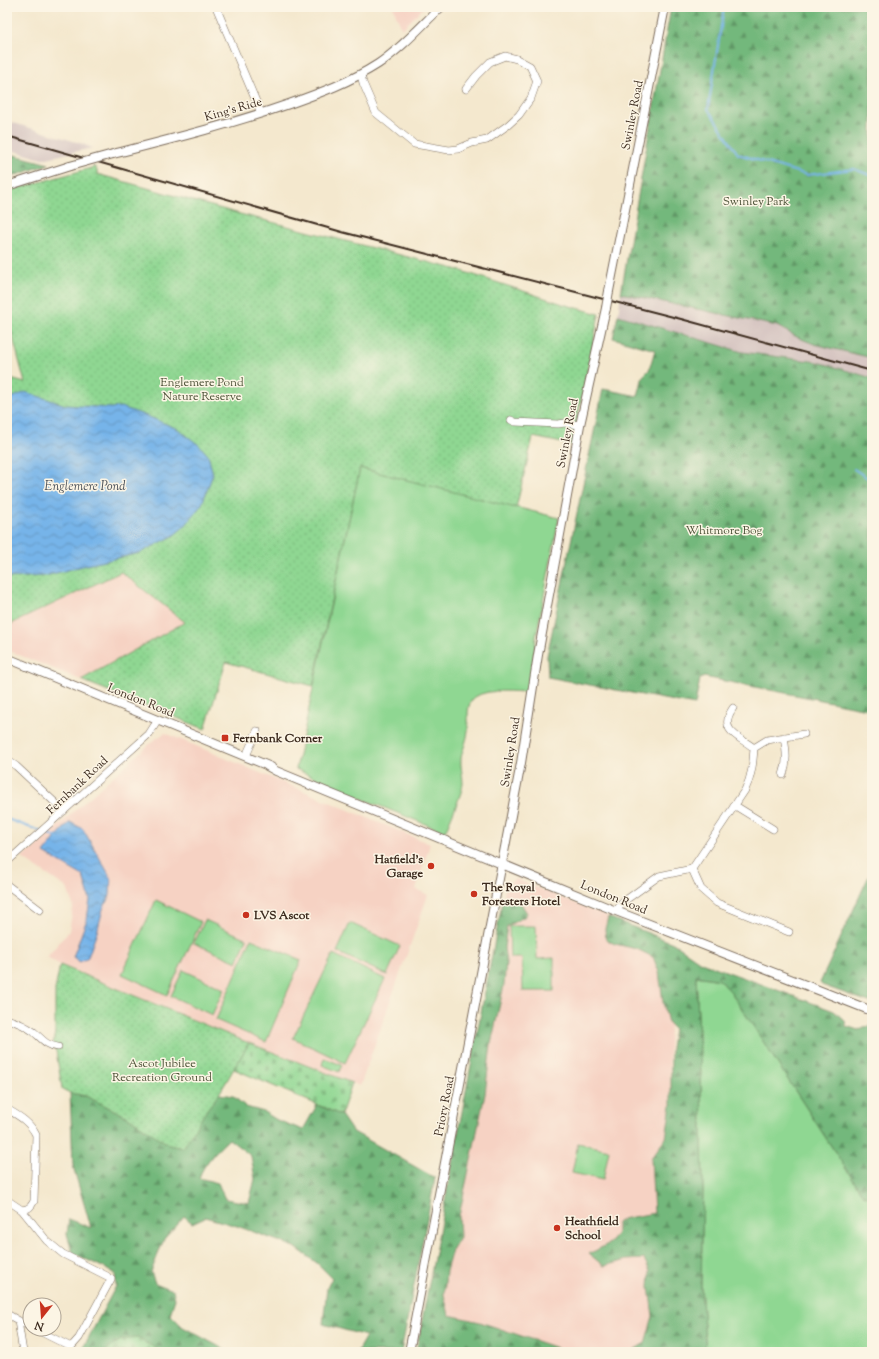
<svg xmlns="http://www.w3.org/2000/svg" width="879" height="1359" font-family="'Sorts Mill Goudy',serif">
<defs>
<pattern id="forest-firs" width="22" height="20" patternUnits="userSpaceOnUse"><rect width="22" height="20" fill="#73b87c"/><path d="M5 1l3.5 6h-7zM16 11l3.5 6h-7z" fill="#609665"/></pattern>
<pattern id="cemetery-stones" width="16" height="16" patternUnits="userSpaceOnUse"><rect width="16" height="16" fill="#8fd792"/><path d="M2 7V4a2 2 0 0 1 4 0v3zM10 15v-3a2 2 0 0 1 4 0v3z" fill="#7cb97d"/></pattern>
<pattern id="park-dots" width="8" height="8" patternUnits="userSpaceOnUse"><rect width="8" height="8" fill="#8fd792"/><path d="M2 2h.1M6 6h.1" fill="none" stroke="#7cb97d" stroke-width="1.8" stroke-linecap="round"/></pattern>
<pattern id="water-waves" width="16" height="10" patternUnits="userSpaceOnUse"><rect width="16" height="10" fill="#76b4e9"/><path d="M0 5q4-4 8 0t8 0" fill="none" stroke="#6293bc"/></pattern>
</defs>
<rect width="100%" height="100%" fill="#fcf5e5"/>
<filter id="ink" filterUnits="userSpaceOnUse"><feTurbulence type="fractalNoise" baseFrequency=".025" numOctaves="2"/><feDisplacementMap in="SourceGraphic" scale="8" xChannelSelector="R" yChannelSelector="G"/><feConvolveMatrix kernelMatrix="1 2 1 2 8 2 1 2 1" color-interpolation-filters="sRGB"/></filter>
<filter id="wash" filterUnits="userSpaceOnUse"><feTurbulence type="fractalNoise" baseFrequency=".012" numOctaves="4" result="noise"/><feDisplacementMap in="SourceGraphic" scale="16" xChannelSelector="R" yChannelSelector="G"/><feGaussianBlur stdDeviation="0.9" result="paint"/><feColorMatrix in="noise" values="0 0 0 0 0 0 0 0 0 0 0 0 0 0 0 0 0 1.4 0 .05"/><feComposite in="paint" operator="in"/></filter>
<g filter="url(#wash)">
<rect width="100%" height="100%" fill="#f4e8ce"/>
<!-- built -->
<path fill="#f6d2c3" d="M393,7H424L402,29Z
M121,572L185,622L81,680L7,650V628L13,623Z
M165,733L430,844L416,889L428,895L360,1086L249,1043L60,965L47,957L69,931L73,908L72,902L67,888L22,858L41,842L72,813L154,740Z
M516,879L673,943L669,1050L679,1352H416L506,885Z"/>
<!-- railway -->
<path fill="#d1bfbd" d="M7,121L83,144L92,148L47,158H39L7,149Z
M621,293L777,326L797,337L818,345L872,358V378L818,362L742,352L618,315Z"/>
<!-- grass -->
<path fill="#8fd792" stroke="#658058" d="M360,468L559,518L536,637L530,692C515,692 488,688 475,697C465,705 469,717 468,728C468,739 463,748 461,758C460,766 463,775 463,783C463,792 449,822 445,832L360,798L296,769Z
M156,900L201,922L167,995L122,974Z
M205,920L247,939L237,962L194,943Z
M350,923L400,946L387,975L337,952Z
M509,926H536L537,959L554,958V991H523L522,958H510Z
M251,939L301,960L266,1042L216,1020Z
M333,954L385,979L345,1063L293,1038Z
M183,970L224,989L212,1015L171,996Z
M696,976L720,980L731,992L863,1195L872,1197V1352H706L701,1287L703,1189L701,1075Z
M324,1058L342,1065L339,1072L322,1065Z
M578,1143L609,1150L603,1180L572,1173Z"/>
<!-- forest -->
<path fill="url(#forest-firs)" stroke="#57714d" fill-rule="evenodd" d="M671,7H872V358L814,344L797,337L777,326L621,293Z
M7,153L49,164L7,178Z
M618,315L742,352L818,362L872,378V710L704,677L700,679L695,705L548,677L547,656L603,389L638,396L643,376L649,370L655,350L613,338Z
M872,869V1003L822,985L820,983Z
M503,898L520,902L527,913L524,917L507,926L504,948L506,962L504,985L491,1044L485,1094L459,1216L460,1237L452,1250L446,1271L444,1295L449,1315L480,1322L569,1352H416Z
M608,917L673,943L701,962L834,1011L845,1021L846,1026L858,1030L864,1027L872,1026V1197L863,1195L731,992L720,980L696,976L701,1075L703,1189L701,1287L706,1352H630L645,1343L653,1316L649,1287L650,1271L644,1259L626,1260L604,1266L589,1254L610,1243L617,1233V1223L622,1219L654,1213L651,1158L666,1138L671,1105V1048L674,1029L668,1023L663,1002L659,972L653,957L637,949L615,944L606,940L605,929Z
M70,1093L86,1096L128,1117L169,1145L183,1148L207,1109L219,1094L233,1096L246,1107L264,1112L277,1120L303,1130L317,1105L341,1115L352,1131L435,1178L401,1352H357L366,1336L323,1324L327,1288L332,1278L317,1263L295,1247L237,1226L205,1217L192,1223L184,1216L164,1239L151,1272L155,1283L173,1290L175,1299L170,1314L183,1327L229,1352H81L116,1286L115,1273L73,1253L67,1234L69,1219L91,1228L73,1166ZM229,1139L251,1156L255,1179L249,1203L225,1199L218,1183L199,1178C203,1164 219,1148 229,1139Z"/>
<!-- cemetery -->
<path fill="url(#cemetery-stones)" stroke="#658058" d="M249,1043L352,1083L341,1115L234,1069Z
M138,1338L157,1349L155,1352H104L121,1340Z"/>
<!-- park -->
<path fill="url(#park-dots)" stroke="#658058" d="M95,167L97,171V174L240,214L459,270L566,305L599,314C591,358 580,401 572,445L533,437L516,508L360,468L313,686L226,662L205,729L81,680L185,622L121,572L13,623L7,628V378L25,383L7,315V191Z
M60,965L249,1043L219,1094L208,1108L183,1148L169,1145L128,1117L86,1096L70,1093L62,1089L56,1051L53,1047L55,1031V990Z"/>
<!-- water -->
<path fill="url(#water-waves)" stroke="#586f84" d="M25,392L66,405L111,408L121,407L147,416L178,429L199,445L208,455L213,474L202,504L185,526L173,536L140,553L87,565L45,576L7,578V397H14Z
M70,822L83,829L111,878L110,895L103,909L97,932L88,957L80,962L73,957L87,919L90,900L83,876L44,853L56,837Z"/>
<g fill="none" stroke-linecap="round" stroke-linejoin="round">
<!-- stream -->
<path stroke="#76b4e9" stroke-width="2" d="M724,7L708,109L738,154L807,175L854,169L870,175L872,177
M854,469L872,481
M7,819L40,831
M44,832L56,837"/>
</g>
</g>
<g filter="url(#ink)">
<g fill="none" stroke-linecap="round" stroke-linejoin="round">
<!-- minor casing -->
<g stroke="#7c6c5c" stroke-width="8">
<path id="minor" d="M216,7L261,113
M361,75L363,83L376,113L414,144L449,150L458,149L472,143L487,140L508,125L519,115L531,98L537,81L530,66L517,59L505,56L490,62L476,76L466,89
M511,420L515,422L558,424L565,423L580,425
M733,708C717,731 740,737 754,748
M754,748L767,740L804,734
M246,756L257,731
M7,760L16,766L64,811
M783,775C788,761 786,750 784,737
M734,805L773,829
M7,862L149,734L158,720
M692,869L701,889L717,903L789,932
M7,885L40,910
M616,911L623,902L659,876L692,869L745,790C752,776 753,763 754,748
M7,1019C17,1022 26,1026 34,1032C42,1039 47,1046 58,1047
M7,1109C19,1116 30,1122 36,1135L34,1201C31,1207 29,1209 22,1210
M7,1200L22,1210L47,1241L63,1254L107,1276
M7,1314L30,1327
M18,1321L23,1352
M35,1329L71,1347L79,1338L111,1279"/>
</g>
<!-- major casing -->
<g stroke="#7c6c5c" stroke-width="10">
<path id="major" d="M113,154C172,139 232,124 289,104C320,93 350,82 378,64C401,49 421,26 441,7
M7,186L70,166
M609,291L665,7
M7,658L271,767
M267,766L276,771L616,911L872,1011
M409,1352L521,763L538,655L580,425L606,308"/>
</g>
<!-- minor -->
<use href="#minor" stroke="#fff" stroke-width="7"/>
<!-- major -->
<use href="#major" stroke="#fff" stroke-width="8"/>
<!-- rail -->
<path stroke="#3b2a1e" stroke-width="2" d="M7,136L342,232L681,319L872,371"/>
<!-- major-bridge casing -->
<g stroke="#7c6c5c" stroke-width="10" stroke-linecap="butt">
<path id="major-bridge" d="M70,166L113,154
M606,308L609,291"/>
</g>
<!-- major-bridge -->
<use href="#major-bridge" stroke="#fff" stroke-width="8"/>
</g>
</g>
<!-- markers -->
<g fill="#c8321e" stroke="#fcf5e5" stroke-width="1.5">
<rect x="221" y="734" width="8" height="8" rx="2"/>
<circle cx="431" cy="866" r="4"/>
<circle cx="474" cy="894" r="4"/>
<circle cx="246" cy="915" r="4"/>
<circle cx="557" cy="1228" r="4"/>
</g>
<g text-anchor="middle" stroke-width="3" stroke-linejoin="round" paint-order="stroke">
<!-- street labels -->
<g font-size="12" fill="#3b2a1e" stroke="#fcf5e5">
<text transform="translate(233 109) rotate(-16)" y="4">King's Ride</text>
<text transform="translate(632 115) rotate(-79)" y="4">Swinley Road</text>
<text transform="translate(567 433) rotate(-79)" y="4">Swinley Road</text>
<text transform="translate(141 700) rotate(22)" y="4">London Road</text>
<text transform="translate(510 752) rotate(-81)" y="4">Swinley Road</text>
<text transform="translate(77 785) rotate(-43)" y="4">Fernbank Road</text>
<text transform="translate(614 897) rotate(22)" y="4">London Road</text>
<text transform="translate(444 1106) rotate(-79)" y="4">Priory Road</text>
</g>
<!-- park labels -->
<g font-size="12" fill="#50553b" stroke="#fcf5e5">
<text x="756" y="205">Swinley Park</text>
<text x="202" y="386">Englemere Pond<tspan x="202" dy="14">Nature Reserve</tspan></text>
<text x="724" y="534">Whitmore Bog</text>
<text x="162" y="1067">Ascot Jubilee<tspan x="162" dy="14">Recreation Ground</tspan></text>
</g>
<!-- poi labels -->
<g font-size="12" font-weight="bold" fill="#3b2a1e" stroke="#fcf5e5" text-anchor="start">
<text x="233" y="742">Fernbank Corner</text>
<text x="423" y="863" text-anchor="end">Hatfield's<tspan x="423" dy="14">Garage</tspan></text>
<text x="482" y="891">The Royal<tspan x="482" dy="14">Foresters Hotel</tspan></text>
<text x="254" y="919">LVS Ascot</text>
<text x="565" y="1225">Heathfield<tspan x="565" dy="14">School</tspan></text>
</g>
<!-- water labels -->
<g font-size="13" font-style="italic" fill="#4d535b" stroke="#fcf5e5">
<text x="85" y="490">Englemere Pond</text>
</g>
</g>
<!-- margin -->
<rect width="879" height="1359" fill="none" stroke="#fcf5e5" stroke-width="24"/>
<!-- north arrow -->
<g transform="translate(42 1317) rotate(197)"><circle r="19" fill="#fcf5e5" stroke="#afa495"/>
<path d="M0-3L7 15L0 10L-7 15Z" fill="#c8321e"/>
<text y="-6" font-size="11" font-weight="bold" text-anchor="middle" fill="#3b2a1e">N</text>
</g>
</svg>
